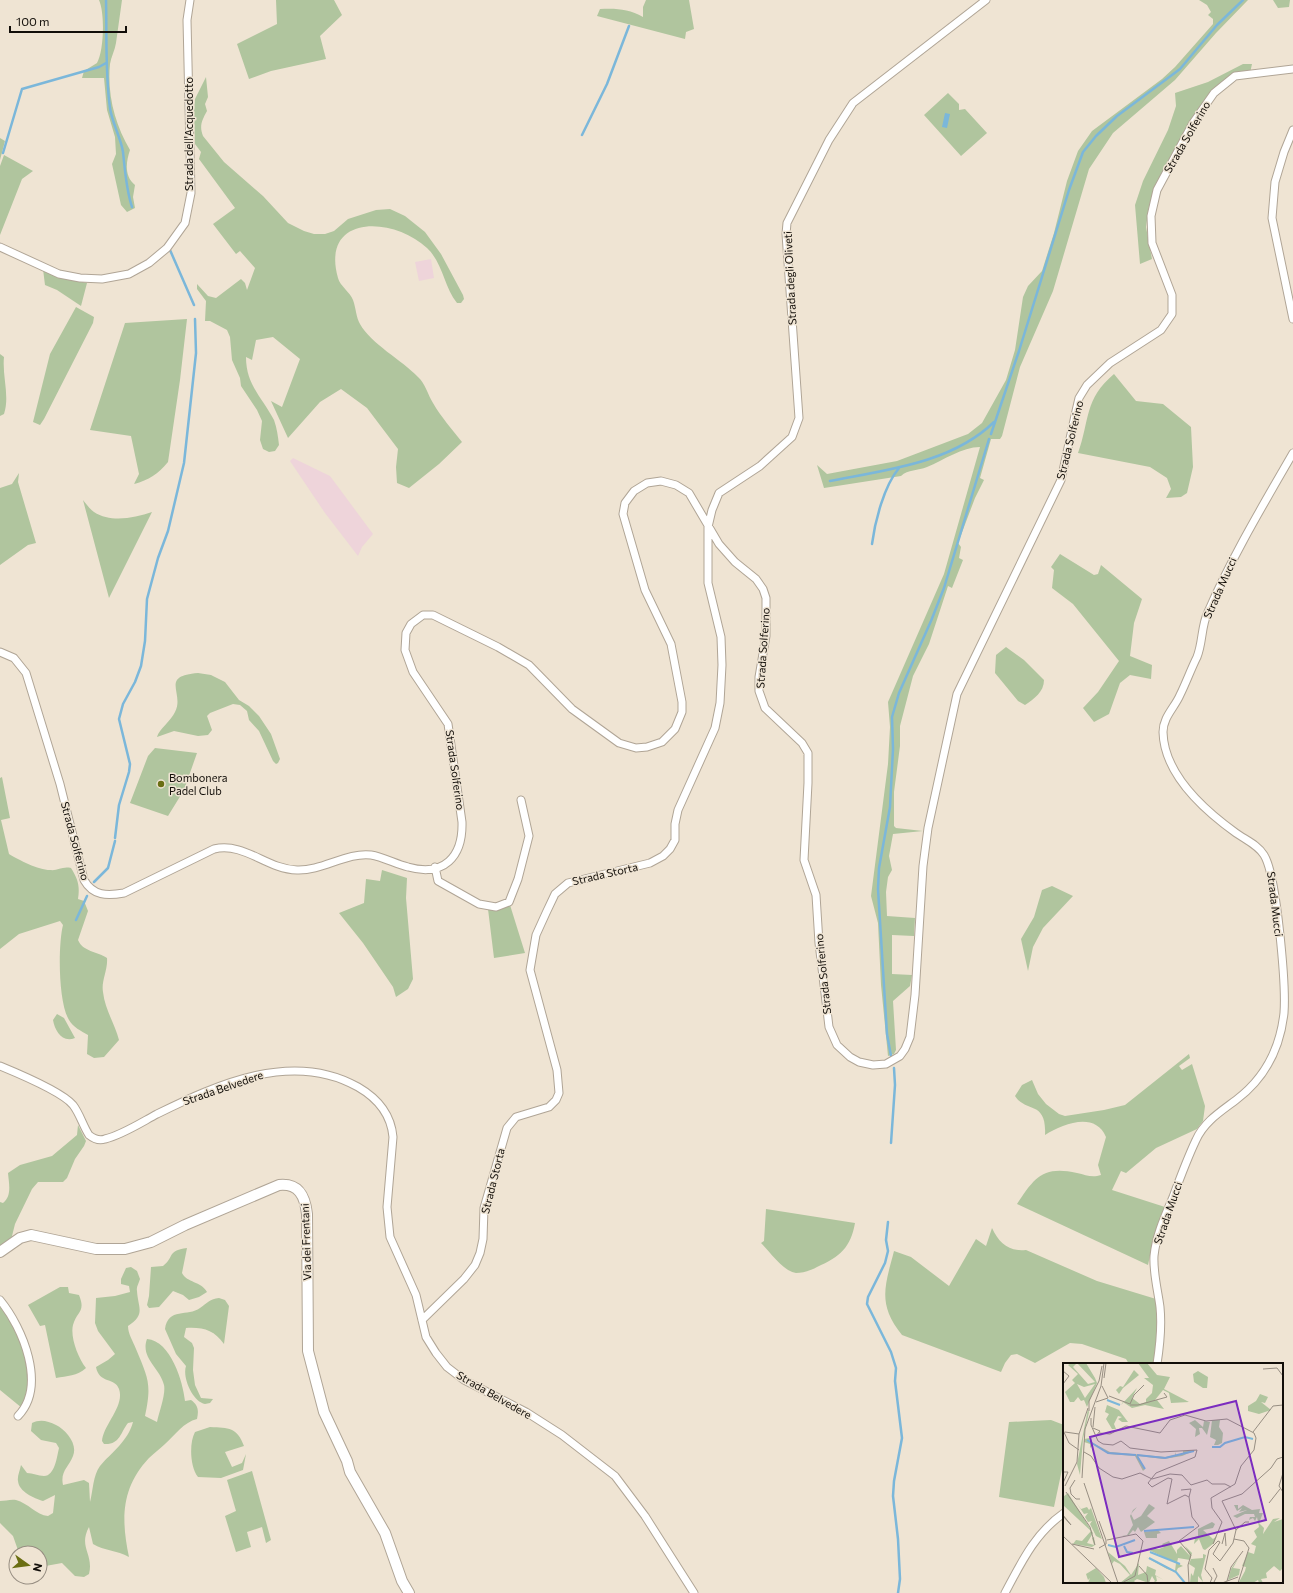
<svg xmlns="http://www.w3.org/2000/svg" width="1293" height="1593" font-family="Commissioner,sans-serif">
<rect width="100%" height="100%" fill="#efe4d3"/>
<!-- industrial -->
<path fill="#eed4da" d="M431,259L434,278L419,281L415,262Z
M293,458L330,476L373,534L362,547L358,556L325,513L290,461Z"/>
<!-- green -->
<path fill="#b0c59e" d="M99,0H122C120,14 118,29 116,43C115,50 111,57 110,64C107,95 115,124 130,150C126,162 124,176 135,185L133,197L135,208L127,212L121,205L112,164L116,154L115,137L107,110L104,78H82L84,71L97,63C104,51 105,13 99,0Z
M276,0H334L342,15L320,36L326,59L271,71L249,79L237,44L277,24Z
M646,0H689L694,29L686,32L685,39L597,16L600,9C616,8 629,9 643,17V7Z
M1199,0H1248L1216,33L1175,80L1113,133L1089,169L1053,291L1020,367L1002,436L1000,439H991L980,478L984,480L975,498L958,543L961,547L959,558L963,560L952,588L948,586L929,644L913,676L900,726V746L894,792V826L896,828L923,831L893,834L889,856L892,870L888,877L886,892L887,916L915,918L914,936L892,935V974L912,975L910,986L893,1001L896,1050L894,1054L888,1056L881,985L878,923L871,896L888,764L890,727L888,702L944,574L980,447C962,447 944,460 927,467C918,471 908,469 901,476L824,488L817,465L827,474L897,461L968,434L982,423L1006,380L1015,350L1023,297L1028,286L1042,271L1054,233L1067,181L1078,151L1092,131L1162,79L1175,67L1213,24V19L1208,15L1211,12L1207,5Z
M1273,0H1290L1289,7L1278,8Z
M1243,64H1252L1250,73L1234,76L1213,92L1156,186L1149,206L1146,227L1152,259L1140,264L1135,205L1143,181L1168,130L1176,106L1175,93L1208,82Z
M206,77L208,97L205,104L207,111C202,120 199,126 203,136L224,162L263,196L288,223L304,231L314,234H325L334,231L348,219L376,210L390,209L405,216L425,232L441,254L463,295L464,299L461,303H457C444,287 443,263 427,248C393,216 320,214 338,278C340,286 350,292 353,300C356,308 356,317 360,324C371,344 402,360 418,377C425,383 428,395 433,403C441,417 452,429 462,442L439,464L409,488L397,483L396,467L398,449L367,408L341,389L320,402L288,438L271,401L282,407L300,359L273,337L256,340L252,360L246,357C246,385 262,397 274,420C277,428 278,437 279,445L275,451L269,452L263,449L260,440L262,421L257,410L241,386L240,378L232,360L230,337L227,330L210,321H205L206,301L197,289V284L208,296L216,298L241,279L245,283L247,290L255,268L240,251L236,254L213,224L235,208L199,159L201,152L195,144L194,111L195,99Z
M948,93L959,104V110L965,109L987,133L961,156L924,115Z
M0,138L5,141L0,160Z
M4,155L33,171L22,179L0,235V166Z
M43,269L66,278L87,283L81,306L57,290L45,285Z
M76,307L94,317L93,323L44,419L40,425L33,422L50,354Z
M187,319L180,380L168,462C158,474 149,480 134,484L139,474L131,436L90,430L125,323Z
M0,354L4,357C2,376 10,396 4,414L0,416Z
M1114,374L1136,401L1163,404L1191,427L1193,467L1187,493L1181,497L1166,498L1171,489L1167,478L1150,467L1078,453C1090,420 1084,399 1114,374Z
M19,473L18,482L36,543L28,545L0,565V488L12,484Z
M83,500C86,504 90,509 94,512C111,523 134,518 152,512L109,598Z
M1060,554L1094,575L1098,574L1101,565L1142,599L1134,623L1130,656L1152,665L1151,679L1130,675L1120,683L1109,714L1094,722L1083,708L1098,692L1119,661L1073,604L1052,588L1054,570L1051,567Z
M1006,647L1024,660L1044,680C1044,692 1034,699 1025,705L1018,701L995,673L996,655Z
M198,673L211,675L225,682L239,700L249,706L259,716L271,734L280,759L278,763L276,764L273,761L259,731L249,720L247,711L240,705L233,704L210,713L207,716L212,730L208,735L198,736L174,731L157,737C159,729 171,721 175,712C185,693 159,676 198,673Z
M155,748L197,753L184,790L168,816L130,803L148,756Z
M2,777L10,818L1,820L9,854C19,860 38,870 50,870C58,871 62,866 71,868C78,879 80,886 78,899L84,901L88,911L78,940C83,952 97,951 107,958C108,970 101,981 103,992C105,1010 115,1024 119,1040L104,1057L94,1058L87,1054L88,1035C81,1031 73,1027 69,1020C58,1002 58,945 63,925L60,921L19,934L0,949V778Z
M382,870L407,878L406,898L413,979L408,989L396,997L393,987L363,943L339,913L364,903L366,879L380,881Z
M1052,886L1073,896L1043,928L1033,947L1028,971L1021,939L1034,917L1042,890Z
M510,905L525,953L494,958L488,909Z
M57,1014L64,1018L75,1038C62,1043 55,1031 53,1020Z
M1189,1054L1190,1058L1179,1066L1182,1070L1192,1064L1205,1106L1203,1121L1197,1129L1156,1148L1126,1173L1121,1171L1112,1190L1165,1207L1154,1237L1148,1265L1017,1204C1034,1178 1043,1165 1077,1173C1086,1175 1092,1178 1101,1175L1098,1165L1106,1137C1095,1111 1063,1124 1045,1135C1047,1100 1026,1113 1015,1096L1022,1085L1032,1080L1038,1094L1046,1104L1059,1114L1065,1116L1104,1110L1125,1105Z
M78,1125L86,1141L84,1146L75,1159L67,1178L63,1182H38L32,1189L15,1224L11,1240L0,1248V1202L3,1203C12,1196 9,1184 8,1173L20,1165L52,1156L77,1135Z
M766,1209L855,1223C851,1247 840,1257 817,1267C812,1270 803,1273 796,1273C783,1271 770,1252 761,1243L764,1241Z
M992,1228C999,1243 1009,1252 1026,1250L1097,1281L1156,1299L1158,1330L1153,1364H1129L1126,1359L1082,1344L1070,1343L1035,1363L1017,1354L1011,1355L1005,1363L1001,1372L902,1335C877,1304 885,1286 894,1251L911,1257L949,1286L976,1239L986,1246Z
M187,1248L182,1273C187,1283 201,1281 207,1292L199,1297L189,1300L183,1295L173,1291L159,1307L149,1308L147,1305L149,1296L151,1267L163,1266C175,1257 166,1251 187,1248Z
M131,1267L137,1271L140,1279C139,1283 136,1287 137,1291C138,1308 146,1314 128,1326C128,1334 133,1341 136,1349C148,1378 152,1384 145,1416L157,1422C159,1412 166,1394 164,1385C160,1368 140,1358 147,1339C171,1341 183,1382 185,1401L191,1400C198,1405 199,1410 197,1419C184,1422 175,1435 165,1444C160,1449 154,1453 149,1458C121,1488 121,1519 129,1557C117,1550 104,1551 93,1544L89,1527C78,1547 94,1554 89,1574L84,1577L75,1576L62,1563L40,1567V1553H19L13,1536L0,1523V1501C5,1501 11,1499 16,1500C28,1503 36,1515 48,1516L53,1513L55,1495L43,1501C34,1498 19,1492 18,1481C17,1477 20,1470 21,1465L27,1473C33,1473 38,1476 44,1476C55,1476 57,1456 59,1448L56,1443L41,1440L31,1431L32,1423C40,1419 48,1421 56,1425C66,1430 78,1444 73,1456C69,1467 60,1471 63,1485L84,1480L89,1483L90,1502C93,1491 93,1475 100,1466C112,1452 128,1441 133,1422L128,1423C120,1433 120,1445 104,1444L102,1441C103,1425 125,1406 119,1389C115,1377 99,1384 96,1367L108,1360L115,1354L98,1331L95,1323L96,1298L115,1296L130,1292L129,1286L121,1284V1279L126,1268Z
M60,1287H68L69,1293L79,1295C86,1312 77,1311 73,1325C70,1337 78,1358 86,1368C77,1376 67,1376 56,1378L45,1325L40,1326L28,1305Z
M219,1298L225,1300L229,1306L224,1344C214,1330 203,1327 186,1328L184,1337L192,1343L194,1348L193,1370L195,1385L201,1398L213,1399L210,1403L205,1404C193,1402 182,1378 186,1366L176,1354L165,1329C168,1307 188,1317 200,1308C207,1303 210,1299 219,1298Z
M0,1307C22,1332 38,1376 22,1408L0,1390Z
M1051,1420L1064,1425V1460L1054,1507L999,1497L1009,1422Z
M210,1427C229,1428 237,1427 244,1446L225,1452L232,1467L242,1463L246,1454L243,1470L221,1478L198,1477C190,1467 189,1443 195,1432Z
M252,1471L271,1540L266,1543L262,1527L247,1532L251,1547L236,1552L225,1516L236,1511L227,1480Z"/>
<!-- water -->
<path fill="#7bb7da" d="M945,113L950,114L947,128L942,127Z"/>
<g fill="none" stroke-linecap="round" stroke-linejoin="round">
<!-- stream -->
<path stroke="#7bb7da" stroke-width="2.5" d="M106,0C107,36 105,72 110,108C112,123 121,138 123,152C125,170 126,189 132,207
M582,135L607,84L629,26
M3,153L22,89L99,67L106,63
M170,250L194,305
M991,434L1019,351L1069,190L1083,152L1096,136L1117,116L1180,69L1217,25L1243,0
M830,481C886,470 952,463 994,422
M872,544C875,521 884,486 899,468
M115,838L119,805L129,772L130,764L119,719L123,704L135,682L141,666L145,641L147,599L158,558L168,531L184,463L196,353L195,319
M94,882L108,868L115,841
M76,920L87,896
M891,1056L887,1034L878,889L879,868L890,807L893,749L892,717L899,693L931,621L944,588L989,439
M891,1143L895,1085L894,1068
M888,1222L886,1240L888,1251L885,1263L868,1297L867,1304L891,1352L896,1368L895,1381L902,1438L894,1481L893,1496L898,1539L900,1579L898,1593"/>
<!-- street casing -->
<g stroke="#b0a596" stroke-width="9">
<path id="street" d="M1293,130L1284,152L1275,182L1272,218L1293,319
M0,247L59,274L80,278L102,279L129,274L149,263L167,248L185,223L191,193L187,20L190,0
M0,652L14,658L26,673L60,784L84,880C93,896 107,896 124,893L214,849C245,842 266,869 297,870C322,871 347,852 371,855C383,857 396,864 408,867C444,877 463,857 462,822L448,724L413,672L405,650L406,633L411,624L423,615H433L498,647L529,665L572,709L619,743L636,748L647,747L662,742L675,729L682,712V702L671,644L645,590L623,514L625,503L634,491L647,483L661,481L676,485L689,493L719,544L735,562L756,579L763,589L766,598V636L759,677V691L765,708L802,743L808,753V783L804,860L816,895L819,943L829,1027L837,1045L850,1057L859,1062L873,1065L886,1064L900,1056L905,1049L910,1037L915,995L923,866L928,828L957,694L1061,480L1076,411L1079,398L1087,385L1110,363L1161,330L1172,314V295L1152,243L1151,216L1157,190L1193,123L1214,93L1235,76L1293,69
M435,867L438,881L479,904L496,907L509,902L518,879L529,836L521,800
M0,1066C17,1073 62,1092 73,1105C80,1114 83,1126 89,1135C94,1139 99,1141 105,1139C122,1135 142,1122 157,1114C218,1084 293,1050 358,1087C377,1098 391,1114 393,1137L387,1207L390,1237L416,1295L426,1337L436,1353L447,1367L464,1380L526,1412L562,1435L615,1476L645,1516L694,1593
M0,1300C23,1328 47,1386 18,1416
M422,1320L464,1279L475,1265L480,1253L483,1239L484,1208L507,1128L516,1117L549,1107L556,1100L559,1093L557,1070L530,970L536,935L546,913L555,894L568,883L650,863L663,856L670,849L675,840V824L678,810L715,728L720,703L722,665L721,637L708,583V527L712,510L719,493L760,466L792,437L799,418L786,234L787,223L829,140L853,103L986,0
M1157,1364C1160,1345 1162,1327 1160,1307C1158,1291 1153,1273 1154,1256C1156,1235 1165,1216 1173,1197C1180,1178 1187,1159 1196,1140C1204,1122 1220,1112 1236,1100C1264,1079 1280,1049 1284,1013C1286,986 1277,876 1264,855C1258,845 1246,840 1236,833C1204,810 1164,774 1163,732C1163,717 1175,707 1180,695C1186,683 1191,669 1197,657C1203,642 1201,626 1208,612C1232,557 1263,505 1293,453
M1005,1593C1021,1563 1035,1533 1064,1513"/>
</g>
<!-- secondary casing -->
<g stroke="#b0a596" stroke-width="12">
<path id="secondary" d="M0,1252L20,1238L31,1235L96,1249H125L151,1242L185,1225L279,1185C299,1183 305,1196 307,1214L308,1351L324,1412L347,1461L350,1472L385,1533L402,1581L409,1593"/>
</g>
<!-- street -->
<use href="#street" stroke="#fff" stroke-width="7"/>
<!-- secondary -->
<use href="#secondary" stroke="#fff" stroke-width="10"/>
</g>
<!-- markers -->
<circle fill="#6a6e12" stroke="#efe4d3" stroke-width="1.5" cx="161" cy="784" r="4"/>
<g text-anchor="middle" stroke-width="3" stroke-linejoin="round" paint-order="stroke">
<!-- street labels -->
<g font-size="11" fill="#120e09" stroke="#efe4d3">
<text transform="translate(189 134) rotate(-90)" y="4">Strada dell'Acquedotto</text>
<text transform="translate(1187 137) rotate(-60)" y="4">Strada Solferino</text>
<text transform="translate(790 278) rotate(-93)" y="4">Strada degli Oliveti</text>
<text transform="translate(1070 440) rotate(-76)" y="4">Strada Solferino</text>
<text transform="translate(1220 588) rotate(-66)" y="4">Strada Mucci</text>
<text transform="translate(763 648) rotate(-86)" y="4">Strada Solferino</text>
<text transform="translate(455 770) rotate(82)" y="4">Strada Solferino</text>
<text transform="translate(75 841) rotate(75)" y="4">Strada Solferino</text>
<text transform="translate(605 874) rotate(-13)" y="4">Strada Storta</text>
<text transform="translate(1275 904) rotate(83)" y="4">Strada Mucci</text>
<text transform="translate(823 974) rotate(-96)" y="4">Strada Solferino</text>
<text transform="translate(223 1088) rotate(-19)" y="4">Strada Belvedere</text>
<text transform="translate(493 1181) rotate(-76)" y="4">Strada Storta</text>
<text transform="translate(1168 1213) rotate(-71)" y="4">Strada Mucci</text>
<text transform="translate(306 1242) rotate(-92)" y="4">Via dei Frentani</text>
<text transform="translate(494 1395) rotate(30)" y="4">Strada Belvedere</text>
</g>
<!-- poi labels -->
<g font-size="11" fill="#120e09" stroke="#efe4d3" text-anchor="start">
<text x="169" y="782">Bombonera<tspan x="169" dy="13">Padel Club</tspan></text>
</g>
</g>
<!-- overview -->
<g transform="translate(1063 1363)">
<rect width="220" height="220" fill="#efe4d3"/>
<path d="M8,0H14L10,4L25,21L32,19L14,0H23L32,15L34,20L24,44L21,37L18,38L15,34L11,39H7L2,29L12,20L9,17L15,11L5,2ZM14,21L21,24L32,21L22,35ZM75,0H84L94,12L107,14L101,26L126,39L108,40L106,30L100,27L92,37H86H94L101,46L82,42L69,45L60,39L58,42L74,25L69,35L77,41L83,39V36L89,30L90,22L81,15H86ZM71,7L76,12L60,25L56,31L53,27L57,23L60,24ZM135,8L145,14L144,25H140L131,19L130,11ZM197,31L205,34L202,40L198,39L208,47L196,51L185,48V43L193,38ZM44,42L56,47L65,59H59L55,56L59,54L55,53L51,61L53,66H49L43,56L46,51L42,49ZM25,46L26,49L20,76L17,112L14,101ZM132,57L140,64L141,58L147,59L144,72L139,65H136L137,71L132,74L133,66L126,60ZM149,57H157L156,64L160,70L159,80L155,82H151L153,77L147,74ZM27,75L26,78L47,89L103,94L112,92V89L113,92L120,91V88L133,87L119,93L101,96L75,93L82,106L80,108L72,93L46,91L31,81L27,85V81L21,79V76ZM5,130L30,170L24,180L31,182L29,175L31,174L32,182L29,184L10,181L13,177L19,178L28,168L0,142V134ZM13,139L18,146L24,144L26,147L28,145L39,176L33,173L27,161L29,158L25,159L22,154L25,150L21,151ZM86,141L92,145L84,153L92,159L78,169L75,164L72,169L70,167L66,172L61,173H59L64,172L70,162L67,153L70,147L74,144L68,151L71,157L78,153ZM171,142H175V146L180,142L189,147L197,146L196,150H200L196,160L201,165L200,171L210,156L217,155L211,159L220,156V205L217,208L211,203L203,210L204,215L198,216L200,220H196L195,217L190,220L176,219L182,208L183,204L179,203L185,189L191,191L193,183L188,181L194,174L191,168L196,164L194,154L192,158L190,155L186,157L187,154H192L191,151H182L174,155L170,153L184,147L176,149L179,145L174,148ZM149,159L152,161L150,165L140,167L150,176L154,173L151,180L155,177L142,187L140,186L136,176L131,181L132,175H128L135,173V166ZM95,167L98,170L94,171V175H83L81,169ZM106,178L114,191V187L118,183L127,193L122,183L129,190L127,197L115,195L114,200L120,203L115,205L113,209L104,206L83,194L112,208L113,200L86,187L94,184L93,186H96L101,184L99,181ZM45,189L62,203L68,212L76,200L75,212L83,209L84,203L93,207L92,212L101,217L93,213L94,218L90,220L92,218L89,213L86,220L74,216L71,218L73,220H59L69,216L57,220L67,212L57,201L51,198L49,201ZM140,191L143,192L138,212L140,219L135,213V220H127L128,210L130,213L132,205L126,201L128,196L140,195ZM176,194L170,205L177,206L176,212L165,217L168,206ZM33,205L41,214L43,220H25L27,215L25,217L23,211Z" fill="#b0c59e" fill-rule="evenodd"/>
<path fill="none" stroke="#7bb7da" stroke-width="2" d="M44,37L57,42M24,77L45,90L73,92M149,84H157L162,80L182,74L190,76M74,92L102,95L131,88M74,93L82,106M81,168L131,164M45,182L53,184L72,177M61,183L64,189L70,190M87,189L117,201M86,195L113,209L122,220"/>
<path fill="none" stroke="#978e82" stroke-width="1" d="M200,6L214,5L220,13M0,8L6,13L0,21M41,15L43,0M46,33L67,41L71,32L81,22M33,39L45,35L39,23M67,42H75L104,34L101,30M26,48V38L36,18L39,3M28,55V62L35,78L40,81L50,82L58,78L67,85L98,89L134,87L132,94L93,110L85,120L89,124L105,115L109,116L104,141L122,132L126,134L129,154L136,163L116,178L128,192L125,202L126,220M30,64L32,44M30,65L37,68L33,73M0,67L6,80L16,87M2,69L16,71M190,69L210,43L220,42M36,70L47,71L63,63L97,70L107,57L122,52L143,58L164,56L191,70L193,75L191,87L178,103L172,121L148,135L149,145L159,159L150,181M16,71L25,45M21,89L28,93L36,105L50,114L59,116L77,110L89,116L107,111L119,112L128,122L144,117L149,121H162L168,124M0,109H5L0,120M220,110L216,123L220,129M19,115L22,66L38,23L41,0M12,117L7,125L8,131L13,136H17M21,120L55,220M2,123L14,99L16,71M118,127L128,126L126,134M3,129L27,164L32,182M206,140L217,126M0,152L8,162L0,153M36,158L43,177V181L36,185M173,167L182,159H186M0,173L49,220M171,176L181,178L186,185L175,220M44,177L73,171L80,178L72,213L59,220M155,178L157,179L150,191L157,198L170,180L173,167L159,138L179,131L208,105L214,96L220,94M9,181L31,186M159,181L162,170L163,183M76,203L84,212L85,220M150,205L154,213L151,219M164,218L168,204L180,188M147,220L149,215L142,206L146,187L155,178M159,220L175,214"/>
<path fill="#7b2cbf" fill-opacity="0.15" stroke="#7b2cbf" stroke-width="2" d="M173,38L203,157L56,194L27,74Z"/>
<rect width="220" height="220" fill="none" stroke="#120e09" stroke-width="2"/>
</g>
<!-- north arrow -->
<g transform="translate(28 1565) rotate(104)"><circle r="19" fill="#efe4d3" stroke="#978e82"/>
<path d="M0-3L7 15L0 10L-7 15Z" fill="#6a6e12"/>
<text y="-6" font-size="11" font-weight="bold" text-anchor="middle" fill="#120e09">N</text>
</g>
<!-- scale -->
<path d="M10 26v6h116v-6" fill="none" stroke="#120e09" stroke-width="2"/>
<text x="16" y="26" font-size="12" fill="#120e09" stroke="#efe4d3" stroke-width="3" paint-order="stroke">100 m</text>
</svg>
